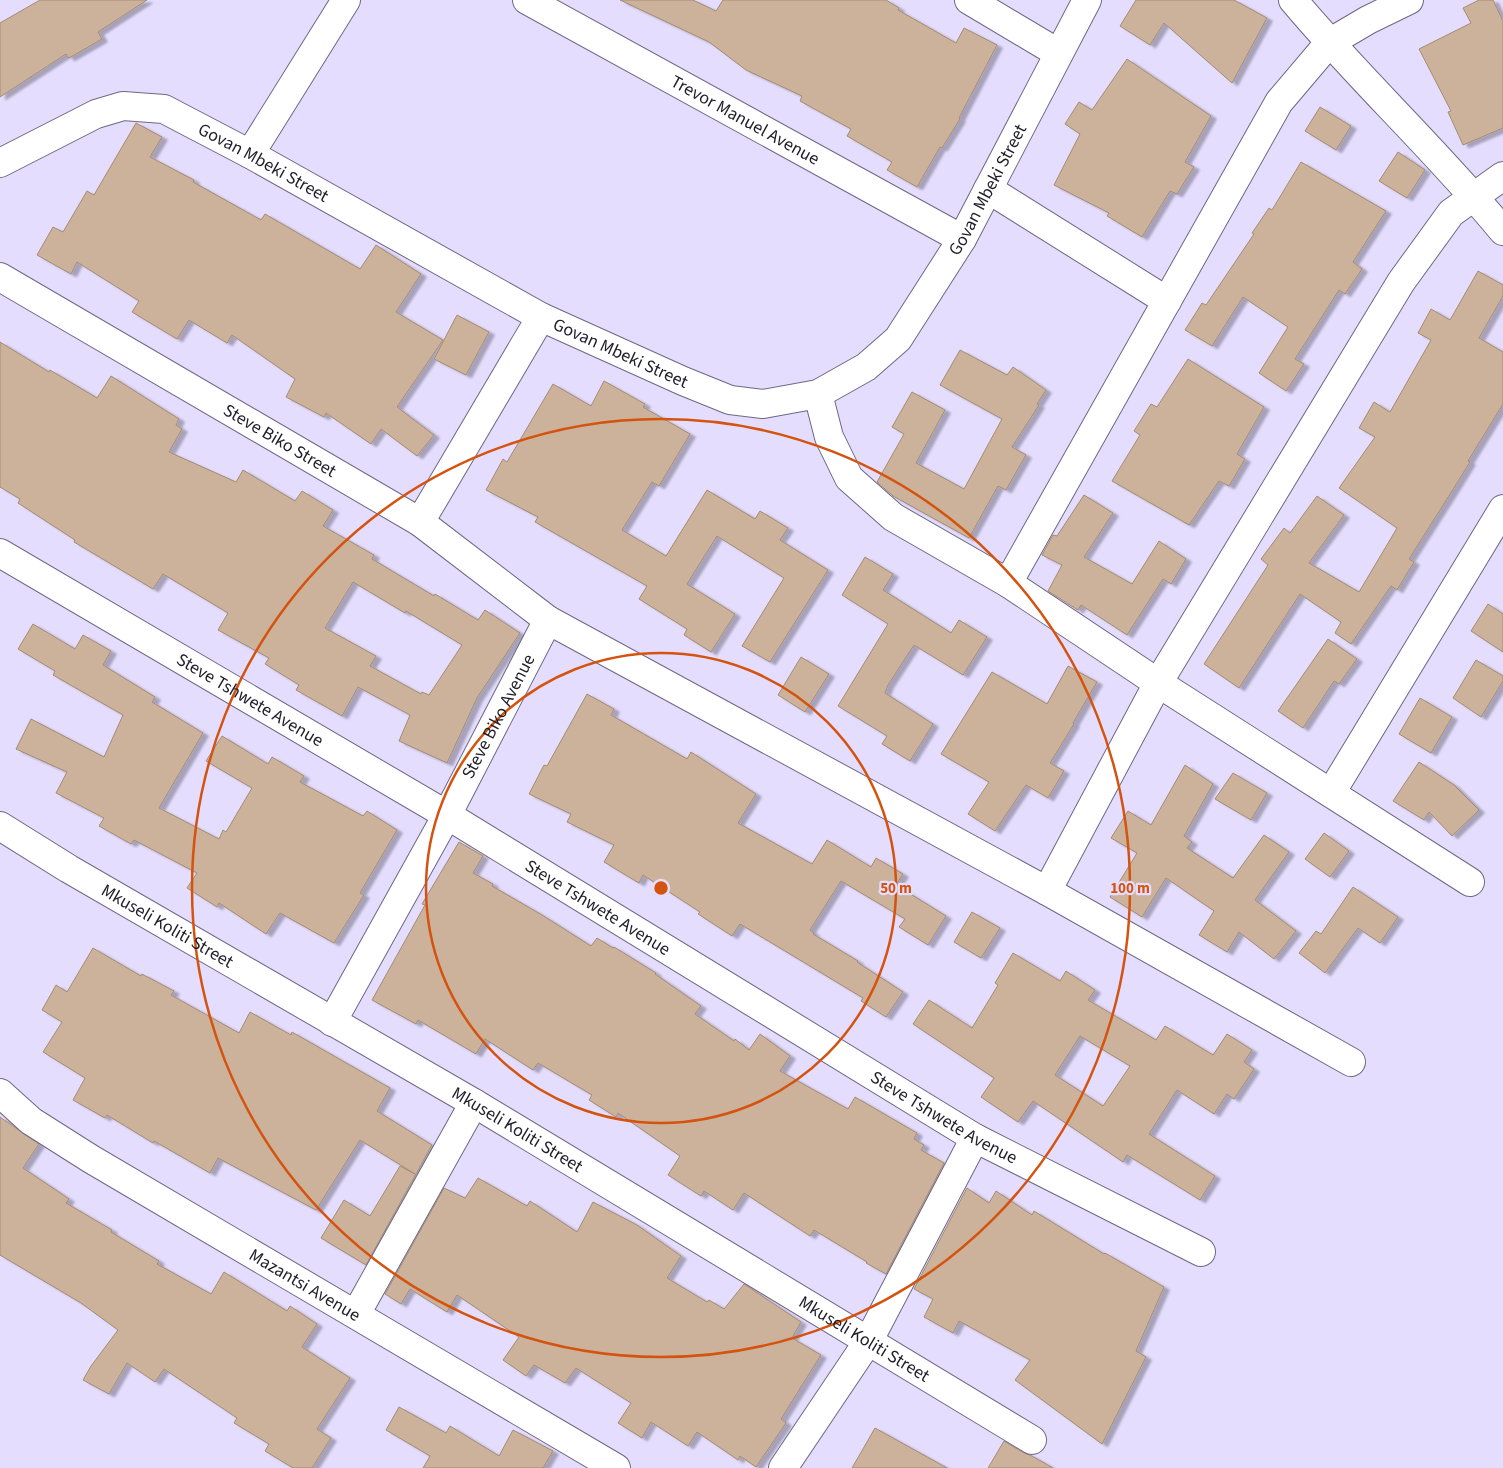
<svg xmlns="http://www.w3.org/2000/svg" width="1503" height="1468" font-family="'Source Sans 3',sans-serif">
<defs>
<filter id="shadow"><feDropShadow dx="5.5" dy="3" stdDeviation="1" flood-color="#0004"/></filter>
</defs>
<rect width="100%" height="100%" fill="#e4ddfe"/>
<!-- building -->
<path fill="#ccb29a" stroke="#a48b74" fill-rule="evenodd" filter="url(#shadow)" d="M40,0H147L98,32L102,39L69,58L66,54L0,97V23Z
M620,0H693L716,11L723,0H886L899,8L898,10L956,43L964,28L997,45L959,118L960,119L942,148L940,147L917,187L887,170L892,162L847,136L851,129L800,101L802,96L746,70L709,42Z
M1136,0H1234L1267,18L1232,83L1164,23L1150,45L1120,26Z
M1479,0H1493L1503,21V128L1463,145L1448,112L1451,111L1419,49L1471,23L1463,8Z
M1127,59L1211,116L1185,162L1194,167L1177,194L1170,191L1142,237L1107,216L1109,213L1054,185L1080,134L1065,124L1079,102L1092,110Z
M1320,107L1351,126L1336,150L1305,131Z
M136,123L162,137L150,157L194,180L193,182L261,220L265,214L360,269L376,245L421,274L396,312L443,340L397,407L434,435L417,456L381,429L371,444L326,413L324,417L286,397L295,379L232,335L227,343L189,320L177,339L132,312L139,301L77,262L71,274L37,255L53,227L63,232L87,191L94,195Z
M1398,152L1425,170L1407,198L1379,181Z
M1301,162L1386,211L1353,262L1362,269L1345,294L1339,290L1295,359L1304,364L1286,391L1259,373L1288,327L1243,297L1212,346L1185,330L1202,303L1206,305L1254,234L1252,233L1269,208L1272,210Z
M1478,271L1503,285V296L1479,338L1503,352V404L1468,461L1470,462L1454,488L1409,559L1414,562L1397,590L1391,586L1351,644L1335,633L1341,622L1300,594L1239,688L1204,664L1268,565L1261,559L1284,528L1290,533L1317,496L1344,515L1309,563L1359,592L1397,528L1339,488L1375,437L1359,428L1374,402L1390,412L1431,340L1418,333L1431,309L1450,320Z
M457,315L489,332L466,375L434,359Z
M0,342L49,372L50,370L97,398L111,376L179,419L176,425L182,429L169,452L236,482L243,470L295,501L302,491L333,510L323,526L374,555L372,559L434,596L435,594L478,620L485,610L520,633L477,698L447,763L399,741L410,715L358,687L342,716L296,690L299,685L265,664L269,658L218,630L228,613L163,574L153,589L74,542L75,540L18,503L20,499L0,487ZM353,582L405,613L406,611L462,645L429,695L422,692L421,694L370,666L376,656L325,628Z
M960,350L1007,375L1013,367L1046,390L1037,404L1039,405L1012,447L1026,455L1006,490L998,486L969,538L893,496L877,482L904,434L892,427L912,392L945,410L916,463L964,489L1002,419L940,385Z
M1188,359L1264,407L1237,454L1245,459L1229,486L1219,481L1189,525L1112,481L1140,435L1134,431L1151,404L1157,407Z
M604,381L645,404L643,407L690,434L659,486L652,482L622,530L666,556L707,490L755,519L760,511L788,528L780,540L828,570L770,662L742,646L784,578L717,536L687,584L735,614L711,652L684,635L687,629L639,599L647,586L535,522L538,517L486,490L503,459L507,462L553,384L591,406Z
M1084,495L1113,513L1084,557L1132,584L1159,541L1186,559L1171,584L1163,579L1127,635L1081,605L1078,610L1048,591L1062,565L1042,555L1053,535L1057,536Z
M865,557L893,574L883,590L951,633L959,620L987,637L963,675L914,645L888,685L885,693L933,724L910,761L882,744L887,736L838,706L888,624L842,595Z
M1488,604L1503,614V652L1471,631Z
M33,624L75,649L83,635L111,651L103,665L155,697L152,702L203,733L159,808L219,839L223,830L226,832L252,788L206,761L222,736L268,764L272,757L304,776L300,782L363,816L367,811L397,830L360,893L364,895L334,943L280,913L266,934L219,903L217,907L187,888L197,873L134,840L131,844L99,826L104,818L56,793L67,772L16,749L31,719L104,757L123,715L53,675L55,671L18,649Z
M1328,639L1357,659L1339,684L1334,681L1303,728L1278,711Z
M801,657L829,674L805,712L778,695Z
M1476,660L1503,676V681L1481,717L1453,698Z
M1068,666L1097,682L1073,723L1074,724L1050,763L1064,771L1048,798L1026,785L995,831L968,814L989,782L941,754L992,672L1047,704Z
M587,694L614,709L611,715L687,759L691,752L756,794L738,823L812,864L827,840L871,867L876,858L903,874L896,885L946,916L928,945L899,927L905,919L841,881L810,930L814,933L813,934L858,961L857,962L903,992L886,1017L861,1001L863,998L740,924L732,936L698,914L700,912L643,875L639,883L604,862L614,845L567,822L571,814L529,794L544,765L547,766Z
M1420,698L1452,717L1431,753L1399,734Z
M1419,762L1454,785L1479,810L1452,836L1429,812L1424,820L1393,801Z
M1185,765L1213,784L1184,836L1192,842L1187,848L1233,878L1264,835L1289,852L1255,900L1296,931L1274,959L1239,932L1227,952L1199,935L1214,911L1166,878L1142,917L1110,897L1137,853L1111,838L1128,811L1151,825Z
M1233,773L1267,793L1251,820L1215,799Z
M1324,833L1349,851L1330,877L1305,859Z
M459,842L483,856L473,873L493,884L492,886L542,915L591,946L597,938L613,948L614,947L656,973L655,974L701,1006L695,1014L734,1041L735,1039L749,1050L760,1034L790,1056L780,1071L848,1109L855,1097L917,1133L914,1139L924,1145L921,1150L944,1163L886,1274L866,1263L867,1262L814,1230L810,1236L744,1193L733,1210L704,1191L701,1196L668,1175L680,1156L618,1113L616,1117L589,1100L592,1095L538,1063L533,1070L485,1039L476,1054L418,1020L416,1024L372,1000L425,905L422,904Z
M1353,887L1398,917L1380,943L1358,928L1325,973L1299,953L1316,931L1321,934Z
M972,912L1000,928L981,958L954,942Z
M93,948L141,976L142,974L174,991L171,995L239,1033L250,1012L291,1035L292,1032L390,1088L377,1111L432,1145L366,1265L321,1238L344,1200L370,1216L400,1166L415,1174L360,1140L316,1210L218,1158L210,1173L154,1141L153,1143L107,1115L105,1118L73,1100L85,1078L43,1052L62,1022L42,1010L56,985L67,992Z
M1013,953L1060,981L1066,971L1095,990L1088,1000L1156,1040L1165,1026L1213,1055L1227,1034L1252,1050L1244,1062L1254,1069L1234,1099L1227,1094L1214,1114L1177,1090L1149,1134L1215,1176L1200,1200L1127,1155L1123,1162L1033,1101L1018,1122L981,1097L994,1078L913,1024L929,1000L972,1028L998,985L995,983ZM1080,1036L1130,1066L1103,1106L1055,1075Z
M0,1117L39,1144L23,1168L69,1199L66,1203L112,1230L111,1232L159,1261L157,1264L211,1294L224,1272L287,1311L290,1306L317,1324L302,1347L350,1378L317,1429L331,1438L312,1468H293L265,1451L269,1444L234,1423L237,1418L164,1369L155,1382L127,1363L109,1394L83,1380L91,1366L118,1330L81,1303L0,1255Z
M478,1178L527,1206L530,1201L577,1232L593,1202L637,1225L681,1256L667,1278L707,1302L709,1300L724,1309L744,1284L801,1322L792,1338L821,1355L781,1419L786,1423L756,1467L740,1456L738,1460L697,1432L688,1446L651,1422L642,1438L618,1423L631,1403L576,1368L565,1383L534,1365L526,1376L503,1360L519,1337L457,1295L447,1312L410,1289L401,1304L385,1294L444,1188L465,1198Z
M967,1188L989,1203L996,1191L1032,1215L1034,1211L1104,1254L1105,1253L1164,1287L1136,1351L1146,1357L1102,1444L1015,1380L1030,1360L959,1321L953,1333L924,1317L933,1299L914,1289Z
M399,1407L446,1433L450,1426L499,1456L513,1430L553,1451L543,1468H423L430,1456L386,1430Z
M875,1428L947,1468H852Z
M1004,1441L1024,1453L1032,1456L1053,1468H988Z"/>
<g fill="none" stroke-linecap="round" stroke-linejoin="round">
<!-- minor casing -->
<g stroke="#6e6885" stroke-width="30">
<g id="minor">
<path id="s1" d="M527,0L962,239"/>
<path d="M969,0L1058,53"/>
<path d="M1293,0C1360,80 1437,151 1503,231"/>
<path d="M250,154L346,0"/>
<path id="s2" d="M0,163L96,114L123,106L164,109L250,154L541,317L683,381L730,400L763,404L818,394L866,367L898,339L962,239L1087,0"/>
<path d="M988,189L1167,301"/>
<path id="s3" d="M0,277L420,522L548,620L1047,891L1351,1062"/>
<path d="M818,394L829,437L849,478L893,517L1008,583L1158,683L1470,882"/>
<path d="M420,522L541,317"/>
<path id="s4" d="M0,553L447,815L975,1138L1201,1252"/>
<path d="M1008,583L1279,102L1329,43L1368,20L1409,0"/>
<path d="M1331,793L1503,509"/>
<path id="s5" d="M0,826L69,869L474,1103L1032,1440"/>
<path d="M1047,891L1158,683L1401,282L1451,213L1503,176"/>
<path id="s6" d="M332,1022L447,815L548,620"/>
<path id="s7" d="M0,1093L31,1121L91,1159L616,1468"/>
<path d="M356,1314L474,1103"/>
<path d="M783,1468L869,1340L975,1138"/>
</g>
</g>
<!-- minor -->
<use href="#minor" stroke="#fff" stroke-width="28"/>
</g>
<!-- distance rings -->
<g fill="none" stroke="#d4530f" stroke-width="2.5">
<circle cx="661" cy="888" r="235"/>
<circle cx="661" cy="888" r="469"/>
</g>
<g text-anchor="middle" stroke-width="4.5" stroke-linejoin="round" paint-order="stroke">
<!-- street labels -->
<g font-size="18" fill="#1f1d28" stroke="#e4ddfe">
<text dy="6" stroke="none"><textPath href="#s1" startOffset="249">Trevor Manuel Avenue</textPath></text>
<text dy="6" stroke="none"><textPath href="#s2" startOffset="290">Govan Mbeki Street</textPath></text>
<text dy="6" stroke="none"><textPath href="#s2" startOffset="1175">Govan Mbeki Street</textPath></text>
<text dy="6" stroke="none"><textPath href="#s2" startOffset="695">Govan Mbeki Street</textPath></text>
<text dy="6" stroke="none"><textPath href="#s3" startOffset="324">Steve Biko Street</textPath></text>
<text dy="6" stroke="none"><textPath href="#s4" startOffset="290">Steve Tshwete Avenue</textPath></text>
<text dy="6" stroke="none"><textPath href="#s6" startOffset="348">Steve Biko Avenue</textPath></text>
<text dy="6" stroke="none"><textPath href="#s4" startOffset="695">Steve Tshwete Avenue</textPath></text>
<text dy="6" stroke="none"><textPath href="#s5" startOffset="195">Mkuseli Koliti Street</textPath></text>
<text dy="6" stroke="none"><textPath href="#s4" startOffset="1100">Steve Tshwete Avenue</textPath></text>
<text dy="6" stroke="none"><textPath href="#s5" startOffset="600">Mkuseli Koliti Street</textPath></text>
<text dy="6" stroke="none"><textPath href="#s7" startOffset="361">Mazantsi Avenue</textPath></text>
<text dy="6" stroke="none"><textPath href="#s5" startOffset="1005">Mkuseli Koliti Street</textPath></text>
</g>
</g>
<circle cx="661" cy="888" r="8" fill="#d4530f" stroke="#e4ddfe" stroke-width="2.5"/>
<g font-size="15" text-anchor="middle" font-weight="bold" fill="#d4530f" stroke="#e4ddfe" stroke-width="4.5" stroke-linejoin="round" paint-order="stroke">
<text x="896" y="893">50 m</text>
<text x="1130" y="893">100 m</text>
</g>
</svg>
